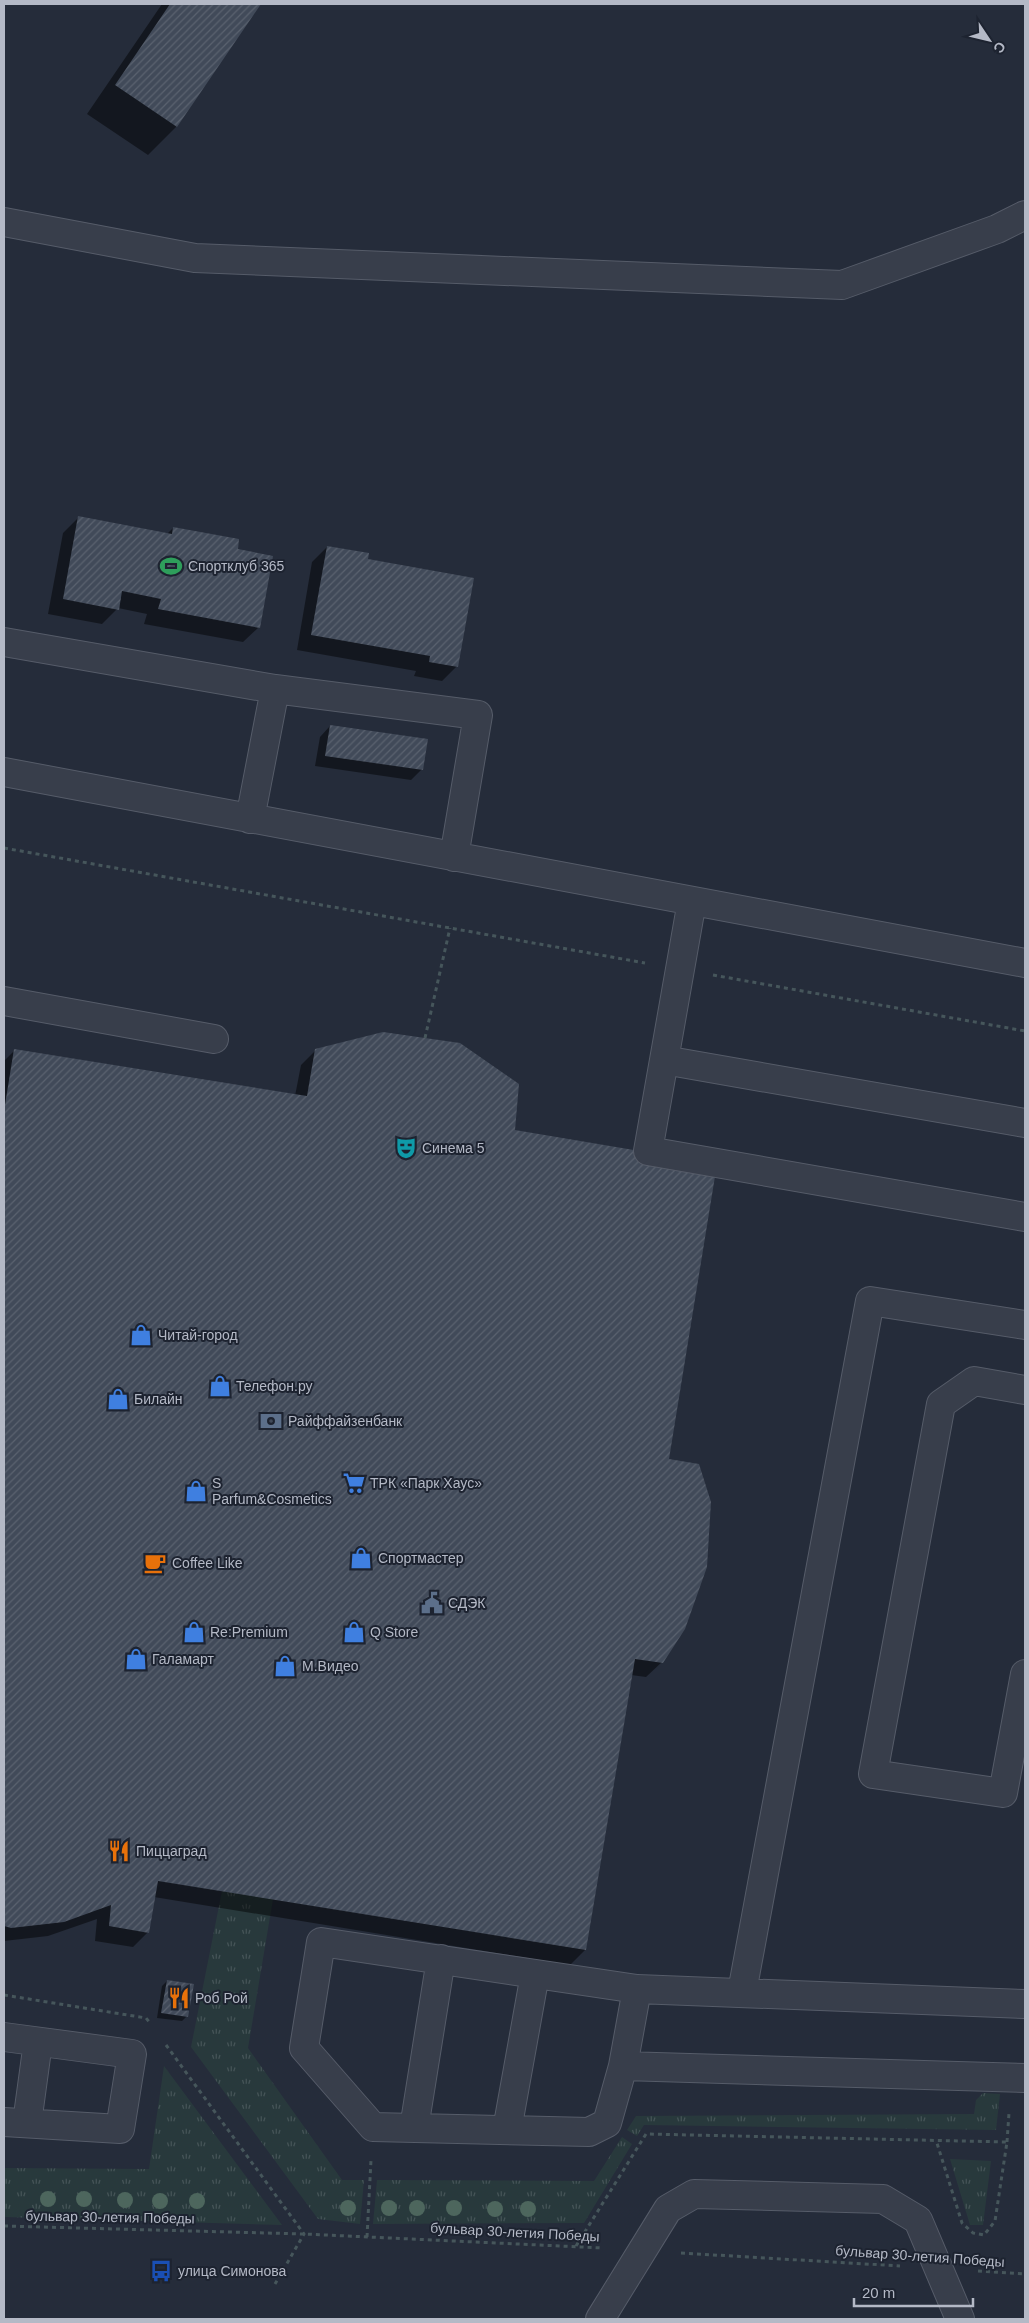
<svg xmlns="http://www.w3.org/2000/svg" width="1029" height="2323" font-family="Arial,sans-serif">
<defs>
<pattern id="grass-tufts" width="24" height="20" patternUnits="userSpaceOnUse" patternTransform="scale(1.25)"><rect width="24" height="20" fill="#28393c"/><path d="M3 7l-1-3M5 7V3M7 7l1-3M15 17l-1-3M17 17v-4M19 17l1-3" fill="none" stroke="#455457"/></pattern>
<pattern id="building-hatch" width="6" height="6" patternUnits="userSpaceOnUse" patternTransform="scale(1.25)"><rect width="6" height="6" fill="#414a59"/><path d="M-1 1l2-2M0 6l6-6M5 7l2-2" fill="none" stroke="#5a626f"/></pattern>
</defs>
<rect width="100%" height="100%" fill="#252c3a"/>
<!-- grass -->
<path fill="url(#grass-tufts)" d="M222,1891L273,1899L248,2048L342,2180H364L360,2224L318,2219L191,2047Z
M164,2066L282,2225L4,2217V2168L149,2169Z
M983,2093L1000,2094L996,2130L644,2125L637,2136L627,2130L636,2116L974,2114L976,2100Z
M622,2137L632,2144L584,2223L373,2224L377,2180L594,2181Z
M950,2159L991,2161L983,2225H970Z"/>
<!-- shadow -->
<path fill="#0007" d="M162,4H260L176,127L148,155L87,114Z
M78,518L167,534L173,528L259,627L243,642L144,624L147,614L118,608L102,624L48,614L63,533Z
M327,547L366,560L457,666L442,681L414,676L416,671L297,650L312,562Z
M330,726L422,769L411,780L315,766L320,737Z
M316,1050L513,1131L668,1460L662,1662L646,1677L631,1675L585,1950L570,1965L154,1897L148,1932L133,1947L95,1941L97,1919L48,1936L4,1941V1061L14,1051L295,1096L301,1065Z
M167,1981L187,2016L182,2021L157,2018L162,1986Z"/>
<!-- building -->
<path fill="url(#building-hatch)" d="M170,4H261L177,127L115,85Z
M78,516L172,534L173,527L239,539L238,549L273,556L260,628L158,609L161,599L122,591L119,610L63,599Z
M327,546L369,553L368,559L474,578L458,667L429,662L430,656L311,635Z
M330,725L428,739L423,770L325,756Z
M383,1032L460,1043L519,1084L515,1130L717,1164L669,1459L699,1464L711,1502L707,1567L685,1629L663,1663L635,1659L586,1950L158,1881L149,1933L109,1926L111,1905L64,1922L11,1928L4,1926V1111L14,1049L307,1096L315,1049Z
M167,1980L194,1984L188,2017L161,2013Z"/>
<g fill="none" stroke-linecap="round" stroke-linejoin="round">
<!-- minor casing -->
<g stroke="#565c69" stroke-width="30">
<path id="minor" d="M4,222L195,258L842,285L997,229L1025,215
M4,642L275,689L250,819
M275,689L478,715L454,857
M4,772L1025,963
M692,901L648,1151L1025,1217
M4,1001L214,1039
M664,1060L1025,1123
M1025,1390L974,1381L941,1404L873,1774L1003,1793L1025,1674
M637,1989L623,2066L607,2123L589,2132L373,2127L304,2048L321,1942L637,1989L1025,2004
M742,1992L870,1301L1025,1325
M4,2037L132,2054L120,2129L4,2122
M623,2066L1025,2078
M27,2123L38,2042
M414,2128L441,1959
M507,2130L535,1974
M600,2319L668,2209L694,2194L883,2199L918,2220L960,2319"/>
</g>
<!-- path -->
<path stroke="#46565b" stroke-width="3" stroke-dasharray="4 4" stroke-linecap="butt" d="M4,848L645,963
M713,975L1025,1031
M425,1038L450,928
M4,1995L146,2018L151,2024
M166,2045L304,2234L275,2284
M1007,2142L1009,2113
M4,2226L304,2234L603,2248
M367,2237L371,2160
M576,2246L646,2134L1007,2142L995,2221L984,2235L973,2233L962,2223L936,2140
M681,2253L900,2266
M978,2271L1025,2274"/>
<!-- minor -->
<use href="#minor" stroke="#383e4b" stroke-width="28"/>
</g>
<!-- trees -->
<g fill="#4d665d">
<circle cx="48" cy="2199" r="8"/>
<circle cx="84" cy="2199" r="8"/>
<circle cx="125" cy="2200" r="8"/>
<circle cx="160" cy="2201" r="8"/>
<circle cx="197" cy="2201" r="8"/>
<circle cx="348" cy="2208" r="8"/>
<circle cx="389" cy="2208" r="8"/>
<circle cx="417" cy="2208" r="8"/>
<circle cx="454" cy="2208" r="8"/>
<circle cx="495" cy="2209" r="8"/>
<circle cx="528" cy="2209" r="8"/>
</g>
<!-- icons -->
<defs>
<g id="stadium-bare" transform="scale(1.725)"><path d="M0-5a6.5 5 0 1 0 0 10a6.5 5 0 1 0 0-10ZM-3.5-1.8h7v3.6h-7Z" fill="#2e9e5b" stroke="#1d2330" stroke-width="2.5" paint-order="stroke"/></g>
<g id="theatre-bare" transform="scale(1.725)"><path d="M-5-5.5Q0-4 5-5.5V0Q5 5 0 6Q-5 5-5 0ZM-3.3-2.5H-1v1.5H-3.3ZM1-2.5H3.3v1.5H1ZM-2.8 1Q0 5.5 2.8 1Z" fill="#0f9aa8" stroke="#1d2330" stroke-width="2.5" paint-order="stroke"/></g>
<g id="shop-bare" transform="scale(1.725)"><path d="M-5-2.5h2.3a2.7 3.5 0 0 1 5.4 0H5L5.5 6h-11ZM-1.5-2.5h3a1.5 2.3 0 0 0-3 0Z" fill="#3f7fe0" stroke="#1d2330" stroke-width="2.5" paint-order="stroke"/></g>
<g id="bank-bare" transform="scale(1.725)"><path d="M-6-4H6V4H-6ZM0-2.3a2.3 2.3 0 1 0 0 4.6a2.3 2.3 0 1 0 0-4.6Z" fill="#5c6f8a" stroke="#1d2330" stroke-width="2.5" paint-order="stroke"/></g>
<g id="supermarket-bare" transform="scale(1.725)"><path d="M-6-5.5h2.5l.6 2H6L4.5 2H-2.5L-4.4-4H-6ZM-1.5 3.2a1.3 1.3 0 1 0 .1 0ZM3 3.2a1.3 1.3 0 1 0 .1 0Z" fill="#3f7fe0" stroke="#1d2330" stroke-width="2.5" paint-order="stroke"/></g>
<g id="cafe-bare" transform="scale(1.725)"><path d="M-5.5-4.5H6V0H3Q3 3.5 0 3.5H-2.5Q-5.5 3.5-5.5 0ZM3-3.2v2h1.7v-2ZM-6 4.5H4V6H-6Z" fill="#e8710a" stroke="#1d2330" stroke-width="2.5" paint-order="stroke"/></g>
<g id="civic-bare" transform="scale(1.725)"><path d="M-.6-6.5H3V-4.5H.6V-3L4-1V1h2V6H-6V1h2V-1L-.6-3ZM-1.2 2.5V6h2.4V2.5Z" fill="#5c6f8a" stroke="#1d2330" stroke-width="2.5" paint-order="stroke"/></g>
<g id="restaurant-bare" transform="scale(1.725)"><path d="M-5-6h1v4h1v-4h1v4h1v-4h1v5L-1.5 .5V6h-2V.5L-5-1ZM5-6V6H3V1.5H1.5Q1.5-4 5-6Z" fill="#e8710a" stroke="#1d2330" stroke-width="2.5" paint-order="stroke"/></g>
<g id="bus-bare" transform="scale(1.725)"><path d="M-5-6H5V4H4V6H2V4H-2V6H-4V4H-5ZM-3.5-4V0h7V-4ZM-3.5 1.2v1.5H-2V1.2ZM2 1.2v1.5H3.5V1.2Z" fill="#1a4fb4" stroke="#1d2330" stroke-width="2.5" paint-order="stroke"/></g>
</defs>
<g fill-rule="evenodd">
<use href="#stadium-bare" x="171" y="566"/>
<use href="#theatre-bare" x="406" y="1148"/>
<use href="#shop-bare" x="141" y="1335"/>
<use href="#shop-bare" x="220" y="1386"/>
<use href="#shop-bare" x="118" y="1399"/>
<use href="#bank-bare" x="271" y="1421"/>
<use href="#supermarket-bare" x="354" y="1483"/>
<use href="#shop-bare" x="196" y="1491"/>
<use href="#shop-bare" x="361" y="1558"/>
<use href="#cafe-bare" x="155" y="1563"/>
<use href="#civic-bare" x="432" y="1603"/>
<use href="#shop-bare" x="194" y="1632"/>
<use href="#shop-bare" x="354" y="1632"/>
<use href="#shop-bare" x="136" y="1659"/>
<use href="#shop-bare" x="285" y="1666"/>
<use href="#restaurant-bare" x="119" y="1851"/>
<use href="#restaurant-bare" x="179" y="1998"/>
<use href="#bus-bare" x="161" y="2271"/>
</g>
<g text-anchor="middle" stroke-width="4" stroke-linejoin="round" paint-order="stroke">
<!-- poi labels -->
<g font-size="14" fill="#b4b9c6" stroke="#1d2330" text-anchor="start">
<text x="188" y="571">Спортклуб 365</text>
<text x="422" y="1153">Синема 5</text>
<text x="158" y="1340">Читай-город</text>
<text x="236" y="1391">Телефон.ру</text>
<text x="134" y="1404">Билайн</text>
<text x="288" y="1426">Райффайзенбанк</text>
<text x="212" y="1488">S<tspan x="212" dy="16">Parfum&amp;Cosmetics</tspan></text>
<text x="370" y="1488">ТРК «Парк Хаус»</text>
<text x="378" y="1563">Спортмастер</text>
<text x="172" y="1568">Coffee Like</text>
<text x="448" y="1608">СДЭК</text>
<text x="210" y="1637">Re:Premium</text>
<text x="370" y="1637">Q Store</text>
<text x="152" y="1664">Галамарт</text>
<text x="302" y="1671">М.Видео</text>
<text x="136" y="1856">Пиццаград</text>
<text x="195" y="2003">Роб Рой</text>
<text x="178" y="2276">улица Симонова</text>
</g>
<!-- street labels -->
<g font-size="14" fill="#b4b9c6" stroke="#1d2330">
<text transform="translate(110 2217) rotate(1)" y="5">бульвар 30-летия Победы</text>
<text transform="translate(515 2232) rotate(3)" y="5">бульвар 30-летия Победы</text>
<text transform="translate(920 2256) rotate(4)" y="5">бульвар 30-летия Победы</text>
</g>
</g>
<!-- border -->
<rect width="1029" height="2323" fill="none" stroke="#b4b9c6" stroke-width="10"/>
<!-- north arrow -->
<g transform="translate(989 40) rotate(125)" stroke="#1d2330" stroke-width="4" paint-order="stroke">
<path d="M0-4L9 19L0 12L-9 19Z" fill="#b4b9c6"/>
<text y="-8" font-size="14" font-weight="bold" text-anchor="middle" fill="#b4b9c6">С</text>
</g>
<!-- scale -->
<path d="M854 2298v8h119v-8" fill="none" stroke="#b4b9c6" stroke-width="2.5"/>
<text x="862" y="2298" font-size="15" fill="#b4b9c6" stroke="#1d2330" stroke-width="4" paint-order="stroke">20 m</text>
</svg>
